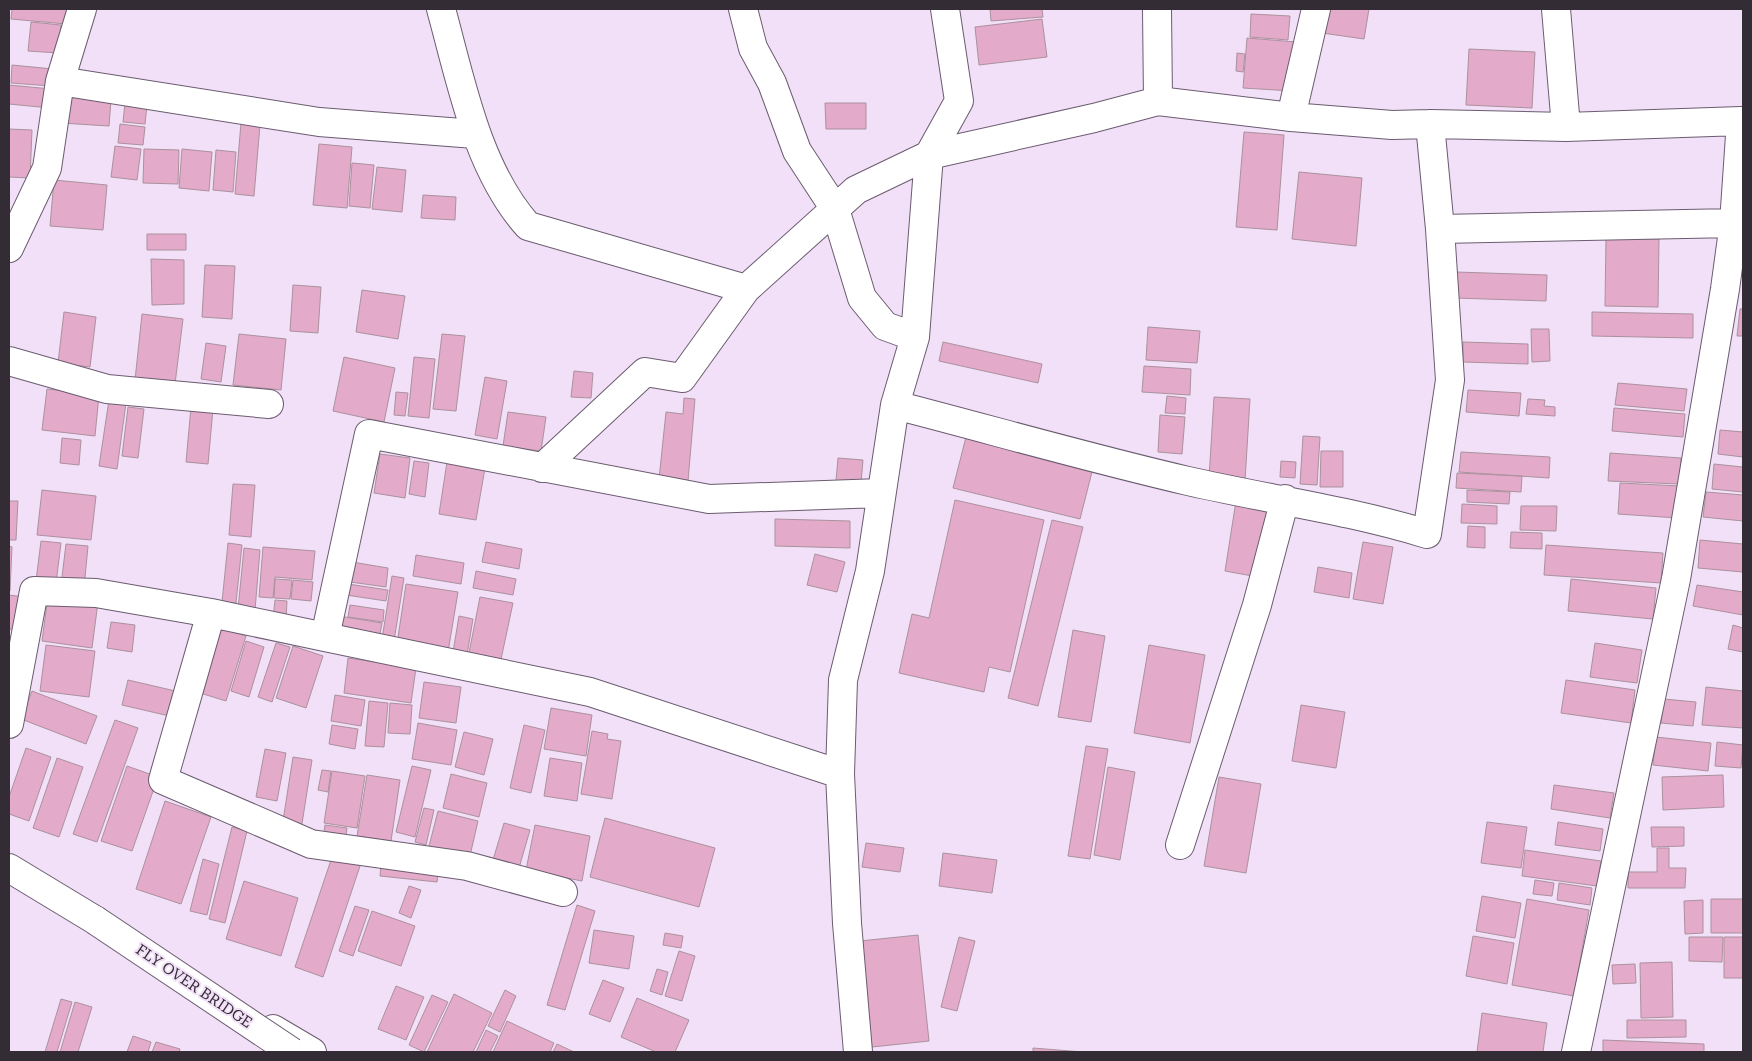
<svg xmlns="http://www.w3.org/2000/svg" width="1752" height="1061" font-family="'Roboto Serif',serif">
<rect width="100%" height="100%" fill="#f1e0f7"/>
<!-- building -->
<path fill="#e4aac9" stroke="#ab919e" d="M12,9H67L66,24L11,19Z
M990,9H1042L1043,17L991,21Z
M1326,9H1369L1364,39L1322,33Z
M1251,14L1290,16L1288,40L1250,37Z
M1042,19L1047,57L979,65L975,27Z
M31,22L61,25L59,53L28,51Z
M1247,38L1296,42L1292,91L1243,88Z
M1469,49L1535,52L1532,108L1466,105Z
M1237,53L1245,54L1243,72L1236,71Z
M12,65L53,69L51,86L11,83Z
M9,85L51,89L50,108L9,104Z
M64,96L111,100L109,126L61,123Z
M125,103L147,105L145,124L123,122Z
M825,103H866V129H826Z
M241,123L260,125L254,196L235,194Z
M120,124L145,127L143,145L118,143Z
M9,129L32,130L30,178L9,177Z
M1244,132L1284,135L1277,230L1236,227Z
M319,144L352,147L347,208L313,205Z
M115,146L141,149L137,180L111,177Z
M144,149L179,150L178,184L143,183Z
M182,149L212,152L209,191L179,188Z
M216,150L236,152L233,192L213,190Z
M352,163L374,165L370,208L349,206Z
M377,167L406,170L402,212L372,209Z
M1299,172L1362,178L1356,246L1292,239Z
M54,180L107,185L103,230L50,226Z
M423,195L456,197L455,220L421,218Z
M147,234H186V250H147Z
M1606,238L1659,239L1658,307L1605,306Z
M151,259L184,260V304L152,305Z
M205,265L235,266L232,319L202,317Z
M1456,272L1547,275L1546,301L1455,298Z
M293,285L321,287L318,333L290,331Z
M362,290L405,296L398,339L356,332Z
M1740,309H1743V336H1737Z
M64,312L96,317L90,367L58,363Z
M1592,312L1693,314V338L1592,336Z
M142,314L183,319L175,384L135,380Z
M1148,327L1200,331L1197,363L1146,360Z
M1531,329H1549L1550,361L1532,362Z
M239,334L286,339L281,390L233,385Z
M442,334L465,336L456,411L433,409Z
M943,342L1042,364L1038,383L939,361Z
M1463,342L1528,344V364L1463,362Z
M206,343L226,346L221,382L201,379Z
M344,357L395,368L384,422L333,411Z
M414,357L435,359L429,418L408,416Z
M1144,366L1191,369L1190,395L1142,392Z
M574,371L593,373L591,398L571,397Z
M485,377L507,381L497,439L475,435Z
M1618,383L1687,389L1684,411L1615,405Z
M47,389L99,395L95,436L42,430Z
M1468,390L1521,393L1519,416L1466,412Z
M396,392L408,393L405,416L394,415Z
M1167,396L1186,398L1185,414L1165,413Z
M1214,397L1250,399L1245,481L1209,478Z
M684,398L695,399L688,481L659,479L666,412L683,414Z
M1528,399L1545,400L1544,406L1555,407V416L1526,414Z
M109,400L126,403L117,469L99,466Z
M128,407L144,409L138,458L122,456Z
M191,407L213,409L208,464L186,462Z
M1614,408L1685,414L1683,437L1612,431Z
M508,412L546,417L541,451L503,446Z
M1160,415L1185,417L1182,454L1158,452Z
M1720,430L1743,432V457L1718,454Z
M1303,436L1320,437L1317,485L1300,484Z
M966,437L1093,468L1080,519L953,488Z
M62,438L81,440L79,465L60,463Z
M1321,451H1343V487H1320Z
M1461,452L1550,457L1549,478L1459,472Z
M1610,453L1681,458L1679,484L1608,481Z
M380,454L410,458L405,498L374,493Z
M838,458L863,460L861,483L836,481Z
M414,461L429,463L425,497L409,494Z
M1281,461L1296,462L1295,478L1280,477Z
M447,462L485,468L476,520L439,514Z
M1714,464L1743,467V492L1712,489Z
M1457,473L1522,476L1521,492L1456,488Z
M1620,483L1680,486L1678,518L1618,514Z
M233,484L255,485L251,537L229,535Z
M42,490L96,496L91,540L37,535Z
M1467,490L1510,492L1509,504L1467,502Z
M1706,492L1743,495V521L1703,517Z
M955,500L1044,520L1010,672L989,667L984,692L899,673L912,614L929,618Z
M9,501H18L16,540H9Z
M1236,501L1269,507L1258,577L1225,571Z
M1462,504L1497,506V524L1461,523Z
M1521,506H1557L1556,531L1520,530Z
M775,519L850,521V548L775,546Z
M1052,520L1083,527L1038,706L1008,698Z
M1468,526L1485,527V548L1467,547Z
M1511,532L1542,533V549L1510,548Z
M1700,540L1743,544V572L1698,568Z
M41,541L61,543L56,583L36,581Z
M486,542L522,549L519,569L482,562Z
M1363,542L1393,547L1383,604L1353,599Z
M228,543L242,545L236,603L222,602Z
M66,544L88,546L84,588L61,585Z
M1546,545L1663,553L1661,583L1544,575Z
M9,546L12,547L10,591H9Z
M263,547L315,551L312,580L275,577L273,598L259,597Z
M244,548L260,550L255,610L238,609Z
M815,554L845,562L837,592L807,585Z
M416,555L464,563L461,584L413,576Z
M346,561L388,568L386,587L343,581Z
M1318,567L1352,573L1349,598L1314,592Z
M476,571L516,579L513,595L473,588Z
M392,576L404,578L394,641L382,639Z
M275,579L292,580L290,599L274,598Z
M1571,579L1656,588L1653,619L1568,611Z
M293,580L313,582L311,601L291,599Z
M348,584L388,590L386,601L346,595Z
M406,584L458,592L448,652L397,644Z
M1697,585L1743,592V615L1693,606Z
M9,595L24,597L21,630L9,629Z
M48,596L98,602L92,648L42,641Z
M480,597L513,603L500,664L468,658Z
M275,600L287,601L286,620L273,619Z
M350,605L384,610L383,622L348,617Z
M339,616L382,623L379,640L337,634Z
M459,616L473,619L467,655L453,652Z
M111,622L135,625L132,652L107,648Z
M1733,625L1743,628V652L1728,649Z
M220,628L246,636L226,701L200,693Z
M1073,630L1105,636L1091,722L1058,717Z
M246,641L264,647L249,697L231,691Z
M276,643L290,647L272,702L258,697Z
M1595,643L1642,650L1637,683L1590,677Z
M46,645L95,651L89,697L40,691Z
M1149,645L1205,655L1190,743L1134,733Z
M293,646L323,656L306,708L276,698Z
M348,658L416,668L411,703L344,693Z
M128,680L184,693L178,718L122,705Z
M1566,680L1635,690L1631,723L1561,713Z
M424,682L461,687L456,723L419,718Z
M1706,687L1743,691V728L1702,725Z
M32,691L97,716L86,744L21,719Z
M335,695L365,700L361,726L331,721Z
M1664,699L1696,702L1693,726L1661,723Z
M369,701L388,703L384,747L365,746Z
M390,703L412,705L410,734L388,733Z
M1301,705L1345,712L1336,768L1292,761Z
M551,708L592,715L586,756L544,749Z
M115,720L138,728L97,842L73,834Z
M418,723L457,730L451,765L412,759Z
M332,725L358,729L355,749L329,744Z
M524,725L545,730L531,793L510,788Z
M592,731L608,734L607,739L621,741L612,799L581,794Z
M464,732L493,739L484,775L455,767Z
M1656,737L1711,743L1708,771L1653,765Z
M1717,742L1743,745L1741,768L1715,766Z
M1086,746L1108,749L1090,859L1068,856Z
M26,748L51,757L29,821L9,814V797Z
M265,749L286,753L277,801L256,797Z
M293,757L312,760L301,830L282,827Z
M57,758L83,767L59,837L33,828Z
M550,758L582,763L577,801L544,796Z
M127,766L158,777L132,851L101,841Z
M412,766L431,770L415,837L396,832Z
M1108,767L1135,772L1120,860L1094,855Z
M322,770L331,771L328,792L318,790Z
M332,771L365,776L357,828L324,823Z
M451,774L487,783L479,817L443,808Z
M367,775L400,780L391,841L357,836Z
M1723,775L1724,807L1663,810L1662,777Z
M1219,777L1261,784L1246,873L1204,866Z
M1554,785L1614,793L1610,818L1551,809Z
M165,801L211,817L181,904L136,889Z
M424,808L434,810L426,845L415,842Z
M438,811L478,821L469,860L428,850Z
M605,818L715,848L699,907L590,877Z
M1487,822L1527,827L1521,868L1481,863Z
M1558,822L1603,829L1600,851L1555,845Z
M504,823L530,830L519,868L493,860Z
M325,825L347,828L346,835L324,832Z
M535,825L590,836L582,881L526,870Z
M232,827L247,831L225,923L209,919Z
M1651,827H1684V846L1652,847Z
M866,843L904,848L900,872L862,867Z
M1657,848H1669V868H1686L1685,888H1628V872H1657Z
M1525,850L1601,861L1597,886L1522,876Z
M943,853L997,860L992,893L939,886Z
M333,854L361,863L323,977L295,967Z
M203,859L219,864L207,915L190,911Z
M381,863L439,869L437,882L380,876Z
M1535,880L1554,883L1552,896L1533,894Z
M244,881L298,898L281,956L226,939Z
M1559,883L1592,888L1590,905L1557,900Z
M409,886L421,890L411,918L399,913Z
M1482,896L1521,903L1515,938L1476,931Z
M1527,899L1589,910L1574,996L1512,985Z
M1711,899H1743V933H1711Z
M1703,900V933L1685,934L1684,901Z
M577,905L595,911L565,1010L547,1005Z
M355,906L369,910L353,956L339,951Z
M372,911L415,926L401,966L358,951Z
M594,930L634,936L629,969L589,963Z
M665,933L683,936L681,948L663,945Z
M918,935L929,1041L872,1047L860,941Z
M1473,936L1514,943L1507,984L1466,976Z
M959,937L975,941L957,1011L941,1007Z
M1689,937H1723L1722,962L1689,961Z
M1724,937H1743V978H1724Z
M679,951L695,956L682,1001L665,996Z
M1672,962L1673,1017L1641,1018L1640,963Z
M1635,964L1636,983L1613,984L1612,965Z
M657,969L668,972L662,995L650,991Z
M603,980L624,988L610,1022L589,1014Z
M396,986L424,997L406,1040L378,1029Z
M505,990L516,996L500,1032L488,1026Z
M454,994L492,1013L473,1052H427Z
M432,995L448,1002L424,1052L409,1045Z
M637,998L689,1020L675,1052H656L621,1037Z
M61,999L72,1002L57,1052H45Z
M75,1002L92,1007L78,1052H60Z
M1482,1013L1547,1023L1543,1052H1477Z
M1627,1020H1686V1037L1627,1038Z
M507,1021L554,1043L550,1052H493Z
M486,1030L498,1036L490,1052H476Z
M133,1036L151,1042L148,1052H127Z
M1603,1040L1704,1044V1052H1603Z
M156,1042L180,1049L179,1052H152Z
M557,1044L574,1052H553Z
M1033,1048L1083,1052H1033Z"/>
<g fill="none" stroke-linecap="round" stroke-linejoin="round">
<!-- minor casing -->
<g stroke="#6b5c70" stroke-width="30">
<path id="minor" d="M82,9L60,81L319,122L475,134
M441,9C461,81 477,169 528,226L746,289L856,190L929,155L959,101L945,9
M743,9L753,48L772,83L797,151L835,209L862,298L885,326L915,337
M1157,9L1158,101
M1556,9L1566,127
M1291,117L1316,9
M1440,229L1734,223
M9,248L47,168L60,81
M9,361L107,389L269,404
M895,405C992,430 1089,458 1188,481C1267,499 1349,510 1427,534L1450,380L1440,229L1430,124
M542,468L645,372L682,378L746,289
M325,637L211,613L163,780L311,844L467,866L563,892
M9,724L34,591L96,593L211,613
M840,774L590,692L325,637L369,434L709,499L881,493
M1180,845L1257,605L1285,499
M273,1029L312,1052
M858,1052L847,923L840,774L843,680L870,571L895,405L915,337L929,155L1094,118L1158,101L1291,117L1392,125L1430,124L1566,127L1741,121L1734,223L1725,289L1676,579L1576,1052"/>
</g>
<!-- secondary casing -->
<g stroke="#6b5c70" stroke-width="30">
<path id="secondary" d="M9,868L95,920"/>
</g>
<!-- minor -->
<use href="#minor" stroke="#fff" stroke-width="28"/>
<!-- secondary -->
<use href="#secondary" stroke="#fff" stroke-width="28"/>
<!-- minor-bridge casing -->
<g stroke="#6b5c70" stroke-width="30" stroke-linecap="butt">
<path id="minor-bridge" d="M95,920L292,1052"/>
</g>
<!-- minor-bridge -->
<use href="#minor-bridge" stroke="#fff" stroke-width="28"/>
</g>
<g text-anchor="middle" stroke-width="4" stroke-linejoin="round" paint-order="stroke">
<!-- street labels -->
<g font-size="15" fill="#332c35" stroke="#f1e0f7">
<text transform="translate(194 986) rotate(34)" y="5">FLY OVER BRIDGE</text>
</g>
</g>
<!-- border -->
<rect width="1752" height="1061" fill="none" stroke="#332c35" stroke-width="20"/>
</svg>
